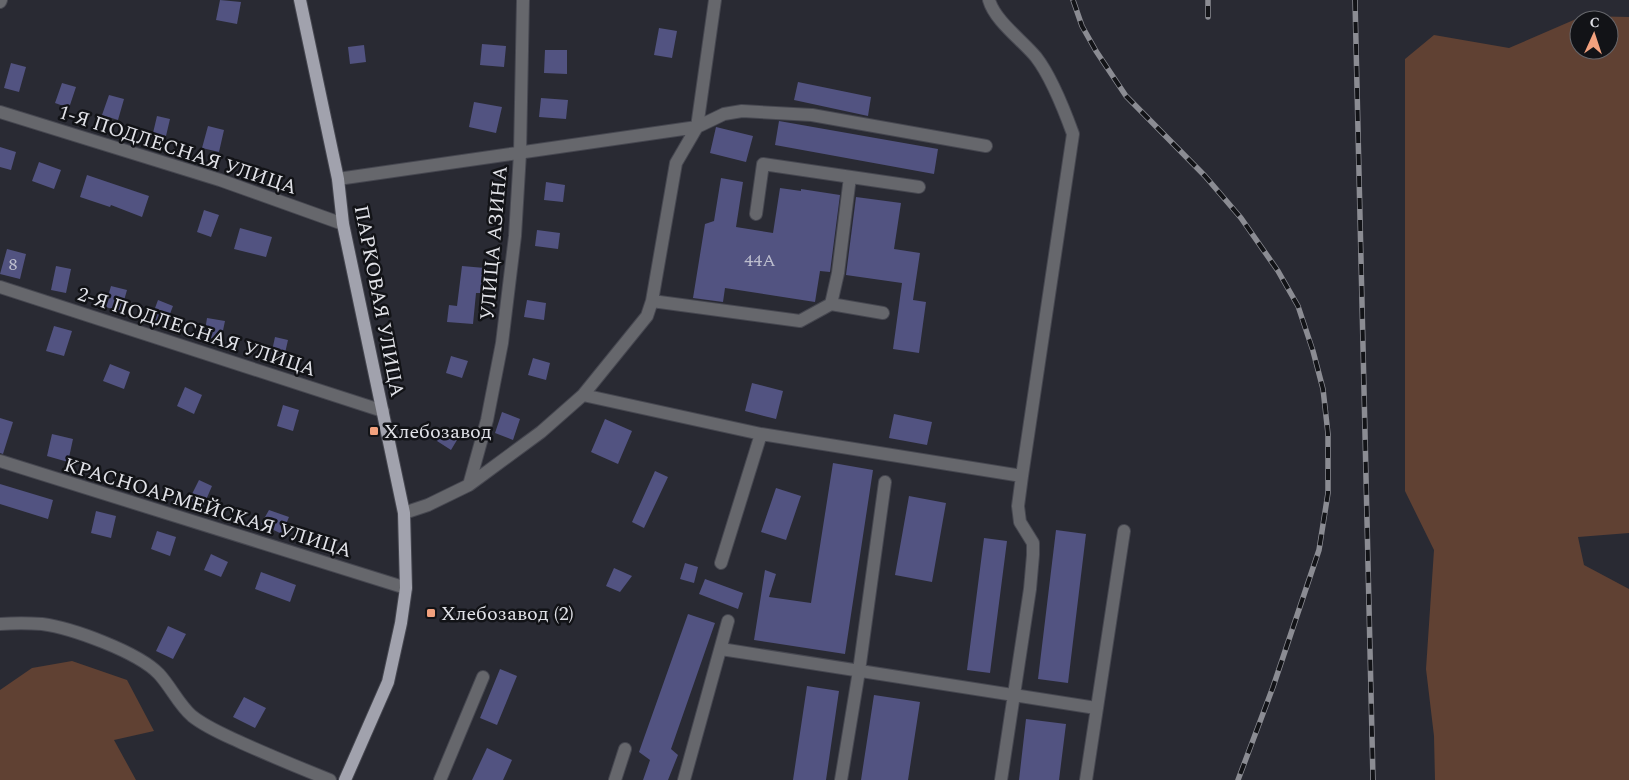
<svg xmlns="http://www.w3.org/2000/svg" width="1629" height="780" font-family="Spectral,serif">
<rect width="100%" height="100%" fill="#292a33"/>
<!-- green -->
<path fill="#604133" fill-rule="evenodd" d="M1583,16L1629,17V533L1578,537L1584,565L1629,589V780H1435L1434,736L1426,669L1434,550L1405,491V59L1434,35L1509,48ZM1579,20H1609V50H1579Z
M72,661L127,680L154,731L114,740L136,780H0V690L32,668Z"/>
<!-- building -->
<path fill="#525381" d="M220,0L241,2L237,24L216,20Z
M659,28L677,31L672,58L654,55Z
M482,44L506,46L504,67L480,65Z
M364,45L366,62L350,64L348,47Z
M545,50H567V74L544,73Z
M11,63L26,67L19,92L4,88Z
M798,82L871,97L868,116L794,100Z
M62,83L76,87L69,108L55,103Z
M109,95L124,99L118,120L102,115Z
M541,98L568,100L566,119L539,117Z
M474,102L502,107L496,133L469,127Z
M157,116L170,119L166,136L153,133Z
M779,121L938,149L934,174L775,145Z
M208,126L224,130L219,152L202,148Z
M716,127L753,136L746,162L710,153Z
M0,147L16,152L11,170L0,167Z
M39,162L61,170L54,189L32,181Z
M87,175L149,196L142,217L111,205L110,207L80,197Z
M721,178L743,182L736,227L773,233L780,188L801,191V189L840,195L830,272L820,271L815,302L725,288L723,302L693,298L705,224L714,221Z
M546,182L565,185L563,202L544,200Z
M856,197L901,203L894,249L920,253L913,300L926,302L919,353L893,349L902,283L846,275Z
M204,210L219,215L211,237L197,232Z
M240,228L272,237L266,257L234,249Z
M537,230L560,233L558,249L535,246Z
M7,249L26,254L20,279L0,274Z
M56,266L71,269L66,293L51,290Z
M462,266L485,268L482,293H476L473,324L447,322L449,305L457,306Z
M111,286L127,290L121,311L105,307Z
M158,300L173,306L166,324L151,319Z
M527,300L546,303L544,320L524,317Z
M207,318L225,321L221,340L204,337Z
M54,326L72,331L64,356L46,351Z
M275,337L288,340L283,362L270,360Z
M451,356L468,361L462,378L446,373Z
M533,358L550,363L546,380L528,375Z
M110,364L130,372L124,389L103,381Z
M752,383L783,391L776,419L745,411Z
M185,387L202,395L194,414L177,406Z
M283,405L299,410L293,431L277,426Z
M502,412L520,419L513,440L495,433Z
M894,414L932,422L927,445L889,438Z
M0,418L13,422L3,454L0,453Z
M605,419L632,431L618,464L591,452Z
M445,427L460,435L451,450L437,441Z
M52,434L73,439L68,462L47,456Z
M833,463L873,470L845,654L754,640L765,570L776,574L769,597L811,603Z
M655,471L668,477L644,528L632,522Z
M199,480L212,486L203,507L189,500Z
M0,484L53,500L48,519L0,504Z
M776,488L801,496L786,540L761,532Z
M909,496L946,503L932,582L895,575Z
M269,510L289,517L282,534L261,524Z
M96,511L116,516L111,538L91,533Z
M1056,530L1086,534L1068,683L1038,679Z
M157,531L176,537L170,556L151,549Z
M984,538L1007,541L990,673L967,670Z
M211,554L228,562L221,577L204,570Z
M685,563L698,567L694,583L680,579Z
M614,568L632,576L620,592L606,586Z
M261,572L296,585L290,602L255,589Z
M705,579L743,593L738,609L699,594Z
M688,614L715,623L671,749L678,755L668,780H643L650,760L639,752Z
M168,626L186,634L173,659L156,651Z
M500,669L517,676L497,725L480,718Z
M807,686L839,691L826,780H793Z
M874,695L920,702L908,780H861Z
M244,697L266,708L255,728L233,717Z
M1026,719L1066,724L1059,780H1019Z
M487,748L512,760L503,780H472Z"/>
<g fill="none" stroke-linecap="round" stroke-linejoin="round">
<!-- minor casing -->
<g stroke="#464750" stroke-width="14">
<path id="minor" d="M0,2L1,0
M0,112L220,180L343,224
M338,179L697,127L724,114L742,111L812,115L986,146
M756,214L763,164L919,187
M0,287L383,411
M652,301L800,321L831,304L883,313
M831,304L838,273L850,177
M583,395L761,434L1022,476L1073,134C1065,112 1050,75 1036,57C1022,40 995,21 989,0
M0,461L406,588
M469,485L487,420L502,343L515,236L520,153L523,0
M404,513L428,505L469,485L541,432L583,395L647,316L652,301L676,163L697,127L715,0
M721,563L761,434
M0,624C14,623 28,623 42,624C72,628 138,652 159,674C171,687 179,705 192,716C207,728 225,735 242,743C271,756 300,768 330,780
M721,649L1096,708
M440,780L483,677
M615,780L625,749
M684,780L728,621
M841,780L859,671L885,482
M1001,780L1030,589L1033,555V543L1020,522L1018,506L1022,476
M1086,780L1124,531"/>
</g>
<!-- major casing -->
<g stroke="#464750" stroke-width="14">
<path id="major" d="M300,0L338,179L343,224L404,513L406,588L401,623L388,682L345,780"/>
</g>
<!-- minor -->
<use href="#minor" stroke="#66676c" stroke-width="12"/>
<!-- major -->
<use href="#major" stroke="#a1a2ad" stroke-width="12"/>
<!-- rail casing -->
<g stroke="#8b8c93" stroke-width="5.5">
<path id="rail" d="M1073,0L1082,26L1096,51L1126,96L1205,176L1241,218L1278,271L1298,306L1313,351L1323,389L1328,434V493L1319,550L1273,687L1238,780
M1355,0L1373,780
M1208,17V0"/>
</g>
<!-- rail -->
<use href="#rail" stroke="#121317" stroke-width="4" stroke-dasharray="11" stroke-linecap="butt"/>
</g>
<!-- markers -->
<g fill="#f2a17e" stroke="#121317" stroke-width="2">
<rect x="369" y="426" width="10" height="10" rx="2.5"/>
<rect x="426" y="608" width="10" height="10" rx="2.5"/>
</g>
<g text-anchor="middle" stroke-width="5" stroke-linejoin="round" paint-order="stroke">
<!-- number labels -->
<g font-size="18" fill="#bdbece">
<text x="760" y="266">44А</text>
<text x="13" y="270">8</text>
</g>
<!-- street labels -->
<g font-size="20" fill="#e1e2e8" stroke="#121317">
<text transform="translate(178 149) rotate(18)" y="7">1-Я ПОДЛЕСНАЯ УЛИЦА</text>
<text transform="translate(493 243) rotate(-85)" y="7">УЛИЦА АЗИНА</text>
<text transform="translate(380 301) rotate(79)" y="7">ПАРКОВАЯ УЛИЦА</text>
<text transform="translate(197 331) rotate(18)" y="7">2-Я ПОДЛЕСНАЯ УЛИЦА</text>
<text transform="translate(208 507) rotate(17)" y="7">КРАСНОАРМЕЙСКАЯ УЛИЦА</text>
</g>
<!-- poi labels -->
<g font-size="20" fill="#e1e2e8" stroke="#121317" text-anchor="start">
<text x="384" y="438">Хлебозавод</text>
<text x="441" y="620">Хлебозавод (2)</text>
</g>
</g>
<!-- north arrow -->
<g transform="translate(1594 35) rotate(3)"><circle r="24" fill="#121317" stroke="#65666b"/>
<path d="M0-4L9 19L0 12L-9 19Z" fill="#f2a17e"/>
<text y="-8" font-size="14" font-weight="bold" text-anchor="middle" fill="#e1e2e8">С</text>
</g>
</svg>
